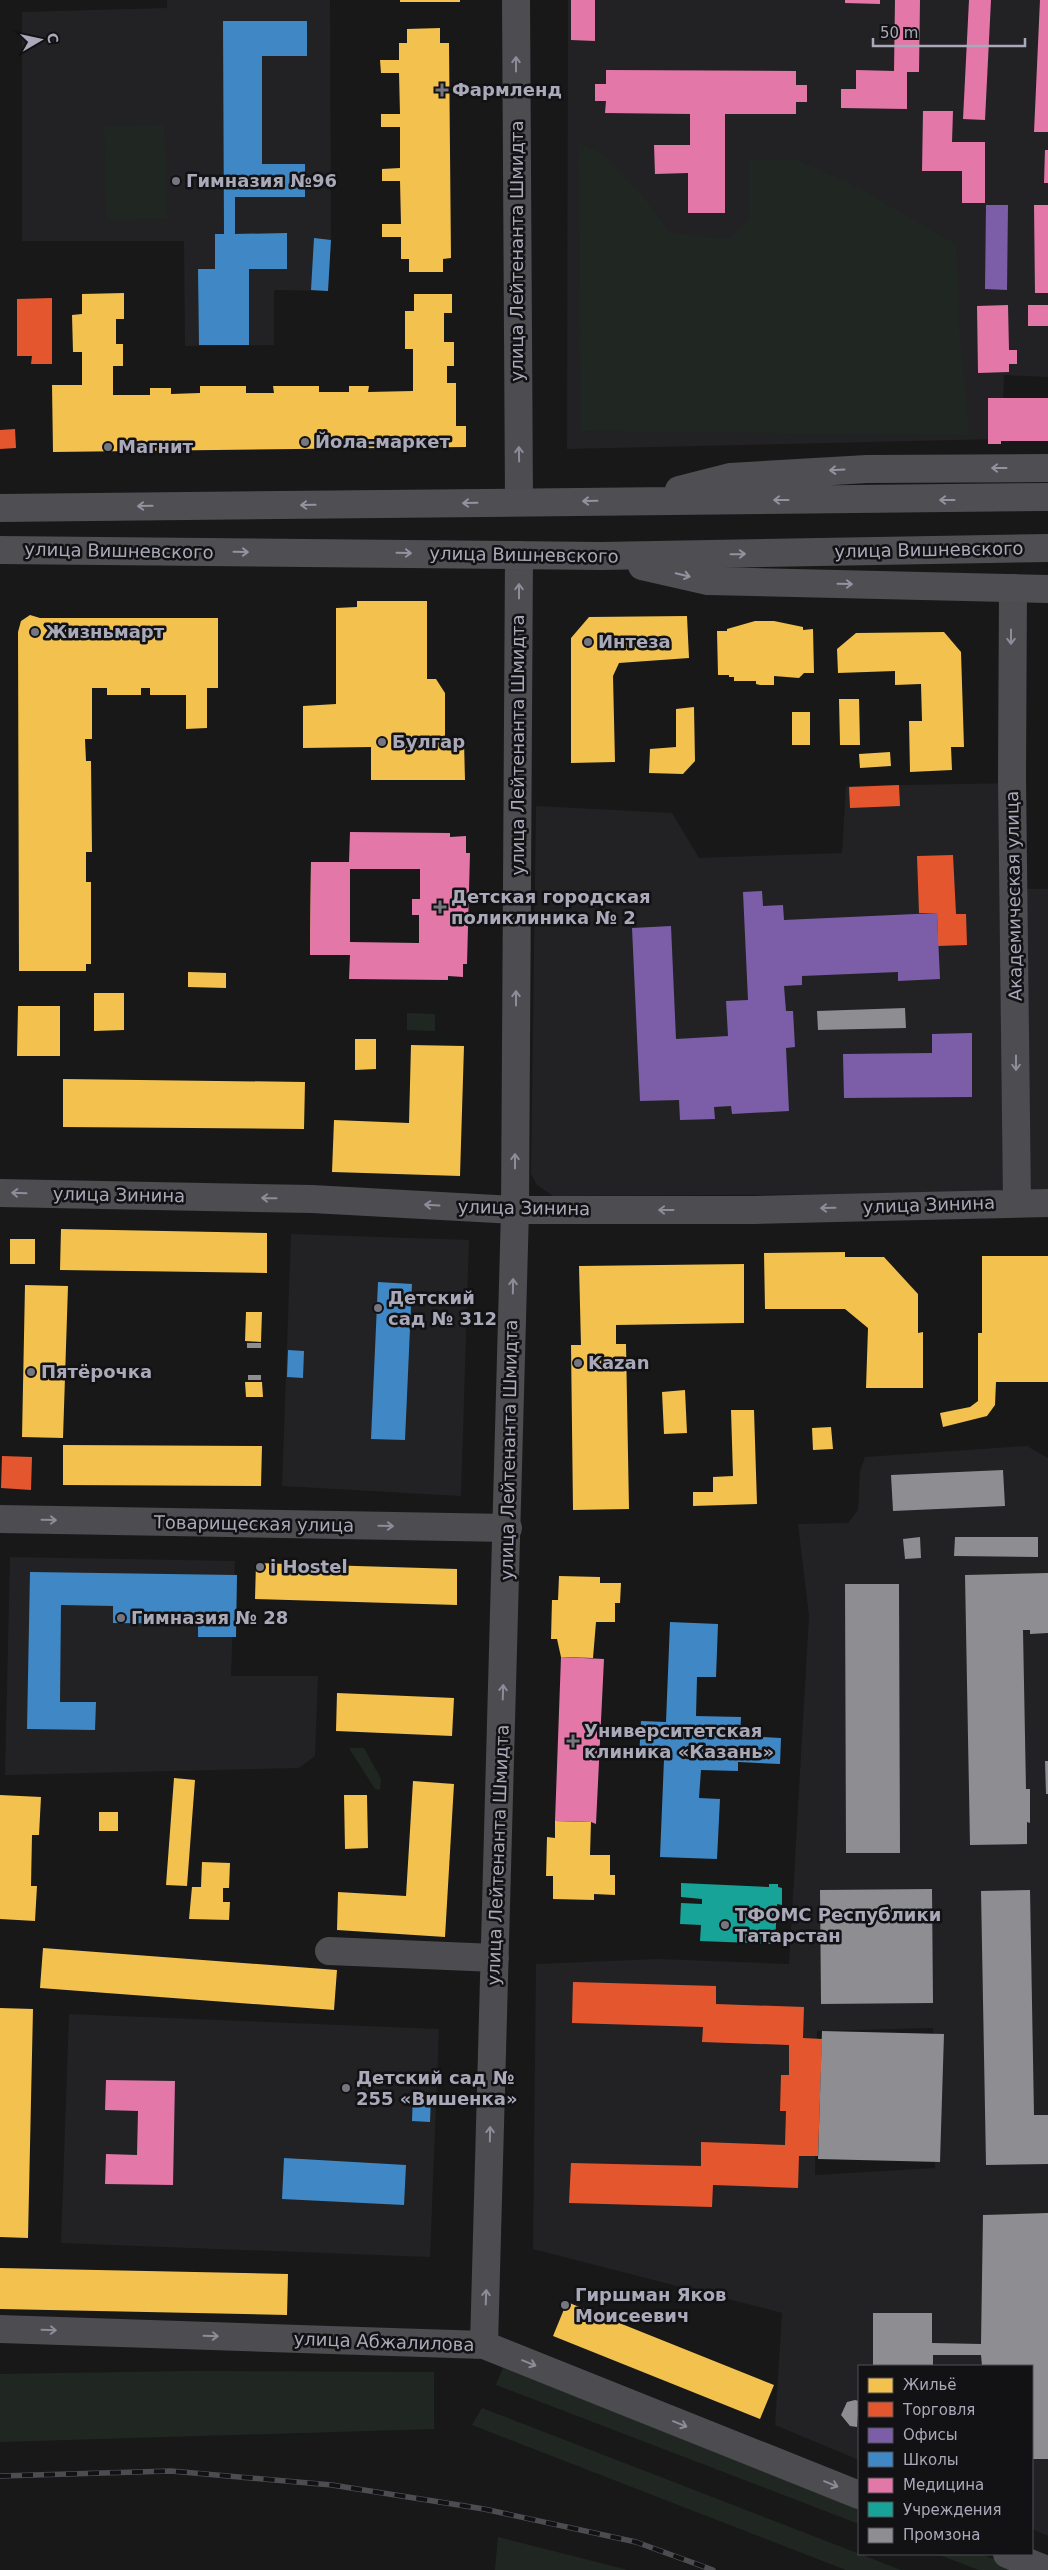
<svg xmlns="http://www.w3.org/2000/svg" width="1048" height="2570" font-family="'DejaVu Sans',sans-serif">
<rect width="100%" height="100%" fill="#181818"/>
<!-- built -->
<path fill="#222224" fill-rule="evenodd" d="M167,0H330L331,239L328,291L274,290V345L185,346L184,241H22V12L167,8Z
M568,0H1048V377L1004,375L1002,439L567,449Z
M1020,783L1022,889H1048V1193L553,1196L537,1185L531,1174L536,806L672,813L699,858L842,853L846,786Z
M291,1234L469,1240L461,1496L282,1486Z
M1027,1446L1048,1458V2536L1032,2529V2366H859V2460L775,2425L782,2313L533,2249L536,1964L659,1959L789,1964L809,1616L798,1524L848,1523L858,1510L860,1471L865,1457ZM933,2028L935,2168L815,2175L817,2031Z
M10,1557L235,1561L231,1676H318L315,1756L299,1768L5,1775Z
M69,2014L439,2029L430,2257L61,2243Z"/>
<!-- green -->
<path fill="#202722" d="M164,125L167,219L107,220L104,126Z
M579,143L602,154L642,195L669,233L730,239L749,219V160H797L849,183L956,244L959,326L969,435L581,431Z
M407,1013L435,1014V1031L407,1030Z
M349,1748H364L381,1779L380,1790L375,1789Z
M503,2368L859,2506V2524L496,2385Z
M189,2371L434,2372V2429L0,2442V2374Z
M482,2408L901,2570H846L472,2425Z
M498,2537L628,2570H495Z
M937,2554H981L1022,2570H979Z"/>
<!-- homes -->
<path fill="#f2c14e" d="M400,0H460V2H400Z
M440,28V43H449L451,258L443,259V272H409V259H401V237H382V224H401L400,181H382V169L400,168V127H381V114H400L399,73H381L380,60H399V43H407V29Z
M124,293V319H116V344H123V366H113V395H150V388H171V394L200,393V386H246V393H274L273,386H319V392H349V386H369L368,392L413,391V349H405V311H414V294H452V313H444V342H454V366H447V383H456V426H466V447L53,452L52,385H82V352H73L72,315L82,314V294Z
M357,601H427V679H436L445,693V741L464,742L465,780H371V747L303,748V706L336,704V608L357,607Z
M30,615L40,618H218V688H207V728L186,729V695H150V688H141V695H107V688H92V739H85L86,761H91L92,852H86V882H91V964H86V971H19L18,632L21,621Z
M687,616L689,658L619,663L613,676L615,762L571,763V638L589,617Z
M755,621H774L803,627V630L813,629L814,673H804L799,678L774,676V685H760L756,684V681H734V677H729V675H718L717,631H727V629Z
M944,632L961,652L964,747H951L952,770L910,772L909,721H922L921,684L895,685V671L838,673L837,649L856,633Z
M839,699H859L860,745H840Z
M694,707L695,761L683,774L649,773L650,749L676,747V709Z
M792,712H810V745H792Z
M890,752L891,766L860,768L859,754Z
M311,862H349L350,955H310Z
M188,972L226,973V988L188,987Z
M94,993H124V1030L94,1031Z
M18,1006H60V1056H17Z
M355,1039H376V1069L355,1070Z
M411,1045L464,1046L460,1176L332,1172L334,1120L409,1123Z
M63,1079L305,1082L304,1129L63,1127Z
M61,1229L267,1233V1273L60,1270Z
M10,1239H35V1264H10Z
M845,1252V1257H884L918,1294V1333L923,1332V1388H866L868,1328L845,1309H765L764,1253Z
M982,1256H1048V1382H996L995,1405L987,1416L943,1427L940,1413L970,1407L978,1401V1333H982Z
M744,1264V1323L616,1325V1344H626L629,1509L573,1510L571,1345H581L579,1266Z
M25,1285L68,1286L63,1438L22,1437Z
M246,1312H262L261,1342L245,1341Z
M245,1382H262L263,1397H246Z
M685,1390L687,1433L664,1434L662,1392Z
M731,1410H754L757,1504L693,1506V1492H713V1477L733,1476Z
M831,1427L833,1449L813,1450L812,1428Z
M63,1445L262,1446L261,1486L63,1485Z
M256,1563L457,1569V1605L255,1599Z
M559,1576L600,1577V1583H621L620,1603H615V1622H596L593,1658L561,1657L557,1639H551L552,1600H558Z
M337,1693L454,1698L452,1736L336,1731Z
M174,1778L195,1780L187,1886L166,1885Z
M413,1781L454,1784L445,1937L337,1930L338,1892L406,1896Z
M0,1795L41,1797L39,1835H32L31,1886H37L35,1921L0,1919Z
M344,1795H367L368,1848L345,1849Z
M99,1812H118V1831H99Z
M555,1821L591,1822L590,1855H610V1875H615V1895L594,1894V1900L553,1899V1876H546L547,1837L555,1838Z
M202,1862L230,1863L229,1888H223V1902H230L229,1920L189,1919L192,1887H201Z
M43,1948L337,1970L334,2010L40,1988Z
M0,2008L33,2009L28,2238L0,2237Z
M0,2268L288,2274L287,2315L0,2309Z
M567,2302L774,2385L760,2419L553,2336Z"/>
<!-- shops -->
<path fill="#e4572e" d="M52,298V364H31L32,356H17V299Z
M15,429L16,448L0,449V430Z
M899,785L900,806L850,808L849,787Z
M953,855L956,914H966L967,945L938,946L937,913H919L917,856Z
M2,1456L32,1457L31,1490L1,1488Z
M573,1982L716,1986V2004L804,2007L803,2038L822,2039L818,2156H799L798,2188L713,2185L712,2207L569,2203L571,2163L701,2166V2142L785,2145L786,2111H780L781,2075H789V2045L702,2042L703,2027L572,2023Z"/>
<!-- offices -->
<path fill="#7b5ea7" d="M986,205H1008L1007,290L985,289Z
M762,891L763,906L783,905L784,920L937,913L940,979L898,981V972L802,976V985L784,986L786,1011H793L795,1047L786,1048L789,1111L732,1114L731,1106L714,1107L715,1119L680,1120L679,1100L640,1101L632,928L671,926L676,1039L728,1036L726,1001L748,1000L743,892Z
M972,1033V1097L844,1098L843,1054L932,1053V1034Z"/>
<!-- schools -->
<path fill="#3f88c5" d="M223,21H307V56H262V164H305V197H235V234L287,233V269H249V345H199L198,269H215V234H224Z
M314,238L331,240L328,291L311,290Z
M378,1282L412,1284L405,1440L371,1439Z
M288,1350L304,1351L303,1378L287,1377Z
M30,1572L237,1575L236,1637H198V1624L113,1623V1606L61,1605L60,1702H96L95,1730L27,1729Z
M670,1622L718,1624L716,1677H697L696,1716L741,1717L740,1736L781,1738L780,1764L738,1762V1771L701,1770L699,1798L720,1799L717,1859L660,1857L664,1759L639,1758L641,1721L666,1722Z
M413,2094L431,2096L430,2122L412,2121Z
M284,2158L406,2165L404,2205L282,2199Z"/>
<!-- health -->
<path fill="#e377a8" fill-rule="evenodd" d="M571,0H595V41L571,40Z
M845,0H880V4L845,3Z
M895,0H920L919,72H907V109L841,108V89H856V70L894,71Z
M969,0H991L985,120L963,119Z
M1040,0H1048V132H1034Z
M606,70L796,71V85H807V102H796V114H725V213H688V173L655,174L654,145H690V114L605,113L606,101H595V84H606Z
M923,111H953L952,142H985V203H962V171H922Z
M1045,150H1048V183H1044Z
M1034,205H1048V293H1035Z
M1008,305L1009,350H1017V364H1009V372L978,373L977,306Z
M1028,305H1048V326H1028Z
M988,398H1048V441H1001V444H988Z
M350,832L450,833V837L466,836V853H470L467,964H463V977L448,976V980L349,979L350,955H310L311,862H349ZM350,869H420V899H412V915H419V943L350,942Z
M561,1657L604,1659L596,1824L591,1822L555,1821Z
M106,2080L175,2081L173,2185L105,2184L106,2154L137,2155L138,2111L105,2110Z"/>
<!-- public -->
<path fill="#17a398" d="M681,1883L769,1887V1884H778V1887L782,1888V1905L777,1904L775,1944L700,1941L701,1925L680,1924L681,1903L702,1904V1899L681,1897Z"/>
<!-- industry -->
<path fill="#8d8d92" d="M905,1008L906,1028L818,1030L817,1011Z
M247,1343H261V1348H247Z
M248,1375H261V1380H248Z
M1003,1470L1005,1506L893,1511L891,1475Z
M920,1537L921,1558L905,1559L903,1539Z
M955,1537H1038V1557L954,1556Z
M1048,1573V1633L1030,1634V1630H1023L1026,1789H1030V1823L1027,1822V1844L970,1845L965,1575Z
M845,1584H899L900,1853H846Z
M1045,1761H1048V1794H1046Z
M932,1889L933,2003L821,2004L820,1890Z
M1030,1890L1034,2115H1048V2164L986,2165L981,1891Z
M822,2031L944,2034L940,2162L818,2159Z
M1048,2213V2459H1032V2366H982L981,2355H933V2366H873V2313H932V2343L981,2344L983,2215Z
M855,2400L859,2401L857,2427L850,2426L841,2415L847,2402Z"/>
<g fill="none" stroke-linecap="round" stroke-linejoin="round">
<!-- minor -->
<path stroke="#4c4c51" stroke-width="28" d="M516,0L519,502
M1013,588L1012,778L1017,1203
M0,1193L312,1199L515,1210H755L1048,1203
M0,1519L508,1528
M329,1951L495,1958
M0,2329L484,2345L859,2495
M484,2345L515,1210L519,555
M1007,2554L1047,2570"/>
<!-- major -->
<path stroke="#4f4e53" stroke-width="28" d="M679,490L730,477L867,469L1048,468
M0,508L1048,497
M0,550L601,556L1048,548
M642,566L708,581L1048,589"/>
<!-- rail casing -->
<g stroke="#4d4d51" stroke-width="5.5">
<path id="rail" d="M0,2476L171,2471L332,2485L484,2509L636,2542L713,2570"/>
</g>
<!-- rail -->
<use href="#rail" stroke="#121214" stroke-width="4" stroke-dasharray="11" stroke-linecap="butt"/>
</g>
<!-- one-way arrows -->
<defs><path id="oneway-shaft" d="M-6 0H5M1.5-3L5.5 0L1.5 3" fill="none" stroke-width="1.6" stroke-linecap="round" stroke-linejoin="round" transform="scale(1.25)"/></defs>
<g stroke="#8d8d9a">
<use href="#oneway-shaft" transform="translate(516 64) rotate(-90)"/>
<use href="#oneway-shaft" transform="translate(519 454) rotate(-91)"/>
<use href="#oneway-shaft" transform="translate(519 591) rotate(-90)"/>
<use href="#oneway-shaft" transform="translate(1011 637) rotate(90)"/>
<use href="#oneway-shaft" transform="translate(516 998) rotate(-90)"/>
<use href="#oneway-shaft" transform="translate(1016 1063) rotate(90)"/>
<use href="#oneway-shaft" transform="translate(515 1161) rotate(-90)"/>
<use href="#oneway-shaft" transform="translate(19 1193) rotate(-178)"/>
<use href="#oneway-shaft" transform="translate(269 1198) rotate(-179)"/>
<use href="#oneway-shaft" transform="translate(432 1205) rotate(-177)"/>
<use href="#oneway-shaft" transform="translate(828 1208) rotate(179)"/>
<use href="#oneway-shaft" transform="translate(666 1210) rotate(-180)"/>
<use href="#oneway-shaft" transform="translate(513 1286) rotate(-89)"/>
<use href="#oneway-shaft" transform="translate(49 1520) rotate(1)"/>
<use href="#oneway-shaft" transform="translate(386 1526) rotate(1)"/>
<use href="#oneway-shaft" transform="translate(503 1692) rotate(-88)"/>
<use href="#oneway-shaft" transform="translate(490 2134) rotate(-89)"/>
<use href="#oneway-shaft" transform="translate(486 2297) rotate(-88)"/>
<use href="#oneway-shaft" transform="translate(49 2330) rotate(2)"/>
<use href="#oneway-shaft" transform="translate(211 2336) rotate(2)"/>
<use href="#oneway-shaft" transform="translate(529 2363) rotate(22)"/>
<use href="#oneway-shaft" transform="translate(680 2424) rotate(22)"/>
<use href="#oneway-shaft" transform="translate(831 2484) rotate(22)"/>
</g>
<g stroke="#9292a0">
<use href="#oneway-shaft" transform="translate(999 468) rotate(180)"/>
<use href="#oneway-shaft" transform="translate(837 470) rotate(177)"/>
<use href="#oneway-shaft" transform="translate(781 500) rotate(180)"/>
<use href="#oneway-shaft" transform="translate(947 500) rotate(180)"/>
<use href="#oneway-shaft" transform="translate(590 501) rotate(179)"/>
<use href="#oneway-shaft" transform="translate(470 503) rotate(179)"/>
<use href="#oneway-shaft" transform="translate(308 505) rotate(179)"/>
<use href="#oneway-shaft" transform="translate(145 506) rotate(179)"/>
<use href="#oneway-shaft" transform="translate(241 552) rotate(1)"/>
<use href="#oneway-shaft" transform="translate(404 553) rotate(1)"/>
<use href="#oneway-shaft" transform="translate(738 554) rotate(-1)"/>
<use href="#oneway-shaft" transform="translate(683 575) rotate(13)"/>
<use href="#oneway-shaft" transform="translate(845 584) rotate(1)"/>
</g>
<!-- markers -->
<g fill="#767681" stroke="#121214" stroke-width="2">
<path d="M439.5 82.5h5v5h5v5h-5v5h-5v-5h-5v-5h5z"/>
<circle cx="176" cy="181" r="5"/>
<circle cx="305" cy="442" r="5"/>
<circle cx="108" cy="447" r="5"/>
<circle cx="35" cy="632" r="5"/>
<circle cx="588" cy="642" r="5"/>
<circle cx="382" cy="742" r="5"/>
<path d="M437.5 899.5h5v5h5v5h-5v5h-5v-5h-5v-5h5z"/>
<circle cx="378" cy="1308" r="5"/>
<circle cx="578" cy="1363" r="5"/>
<circle cx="31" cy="1372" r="5"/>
<circle cx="260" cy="1567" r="5"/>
<circle cx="121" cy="1618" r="5"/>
<path d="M570.5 1733.5h5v5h5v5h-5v5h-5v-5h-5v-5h5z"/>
<circle cx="725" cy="1925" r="5"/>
<circle cx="346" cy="2088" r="5"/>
<circle cx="565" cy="2305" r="5"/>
</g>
<g text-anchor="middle" stroke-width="5" stroke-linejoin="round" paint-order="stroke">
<!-- poi labels -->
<g font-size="18" font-weight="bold" fill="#a9a9b9" stroke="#121214" text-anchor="start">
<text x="452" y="96">Фармленд</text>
<text x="186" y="187">Гимназия №96</text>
<text x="315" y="448">Йола-маркет</text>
<text x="118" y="453">Магнит</text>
<text x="45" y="638">Жизньмарт</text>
<text x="598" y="648">Интеза</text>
<text x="392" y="748">Булгар</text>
<text x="451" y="903">Детская городская<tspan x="451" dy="21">поликлиника № 2</tspan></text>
<text x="388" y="1304">Детский<tspan x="388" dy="21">сад № 312</tspan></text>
<text x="588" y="1369">Kazan</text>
<text x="41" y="1378">Пятёрочка</text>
<text x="270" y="1573">i Hostel</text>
<text x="131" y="1624">Гимназия № 28</text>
<text x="584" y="1737">Университетская<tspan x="584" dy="21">клиника «Казань»</tspan></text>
<text x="735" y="1921">ТФОМС Республики<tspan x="735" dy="21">Татарстан</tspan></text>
<text x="356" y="2084">Детский сад №<tspan x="356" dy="21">255 «Вишенка»</tspan></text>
<text x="575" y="2301">Гиршман Яков<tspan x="575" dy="21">Моисеевич</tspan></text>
</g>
<!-- street labels -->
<g font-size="18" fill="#a9a9b9" stroke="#121214">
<text transform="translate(517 251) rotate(-90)" y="6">улица Лейтенанта Шмидта</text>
<text transform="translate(929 550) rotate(-1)" y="6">улица Вишневского</text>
<text transform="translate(119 551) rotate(1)" y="6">улица Вишневского</text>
<text transform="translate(524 555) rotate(1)" y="6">улица Вишневского</text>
<text transform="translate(518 745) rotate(-90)" y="6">улица Лейтенанта Шмидта</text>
<text transform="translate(1014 896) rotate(-91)" y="6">Академическая улица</text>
<text transform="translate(119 1195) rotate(1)" y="6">улица Зинина</text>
<text transform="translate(929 1205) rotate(-2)" y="6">улица Зинина</text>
<text transform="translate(524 1208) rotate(1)" y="6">улица Зинина</text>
<text transform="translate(509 1450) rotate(-89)" y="6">улица Лейтенанта Шмидта</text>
<text transform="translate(254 1524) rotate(1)" y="6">Товарищеская улица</text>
<text transform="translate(498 1855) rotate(-88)" y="6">улица Лейтенанта Шмидта</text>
<text transform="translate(384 2342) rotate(2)" y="6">улица Абжалилова</text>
</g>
</g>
<!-- legend -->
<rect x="858" y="2365" width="175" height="190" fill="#121214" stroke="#4e4e56"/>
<rect x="868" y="2378" width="25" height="15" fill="#f2c14e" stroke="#4e4e56"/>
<text x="903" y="2390" font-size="15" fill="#a9a9b9">Жильё</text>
<rect x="868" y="2402" width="25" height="15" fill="#e4572e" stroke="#4e4e56"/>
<text x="903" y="2415" font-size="15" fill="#a9a9b9">Торговля</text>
<rect x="868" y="2428" width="25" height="15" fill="#7b5ea7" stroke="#4e4e56"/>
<text x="903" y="2440" font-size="15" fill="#a9a9b9">Офисы</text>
<rect x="868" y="2452" width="25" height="15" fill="#3f88c5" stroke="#4e4e56"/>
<text x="903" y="2465" font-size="15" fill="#a9a9b9">Школы</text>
<rect x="868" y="2478" width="25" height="15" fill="#e377a8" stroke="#4e4e56"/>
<text x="903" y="2490" font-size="15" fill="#a9a9b9">Медицина</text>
<rect x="868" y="2502" width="25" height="15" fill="#17a398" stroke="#4e4e56"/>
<text x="903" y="2515" font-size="15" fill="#a9a9b9">Учреждения</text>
<rect x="868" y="2528" width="25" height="15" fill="#8d8d92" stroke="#4e4e56"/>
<text x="903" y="2540" font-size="15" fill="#a9a9b9">Промзона</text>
<!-- north arrow -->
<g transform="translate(40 40) rotate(81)" stroke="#121214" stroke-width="4" paint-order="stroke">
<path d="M0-4L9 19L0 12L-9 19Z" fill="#a9a9b9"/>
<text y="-8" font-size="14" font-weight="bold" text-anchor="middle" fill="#a9a9b9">С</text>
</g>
<!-- scale -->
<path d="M873 38v8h152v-8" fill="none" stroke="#a9a9b9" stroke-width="2.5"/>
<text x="880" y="38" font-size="15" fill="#a9a9b9" stroke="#121214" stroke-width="4" paint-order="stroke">50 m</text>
</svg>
